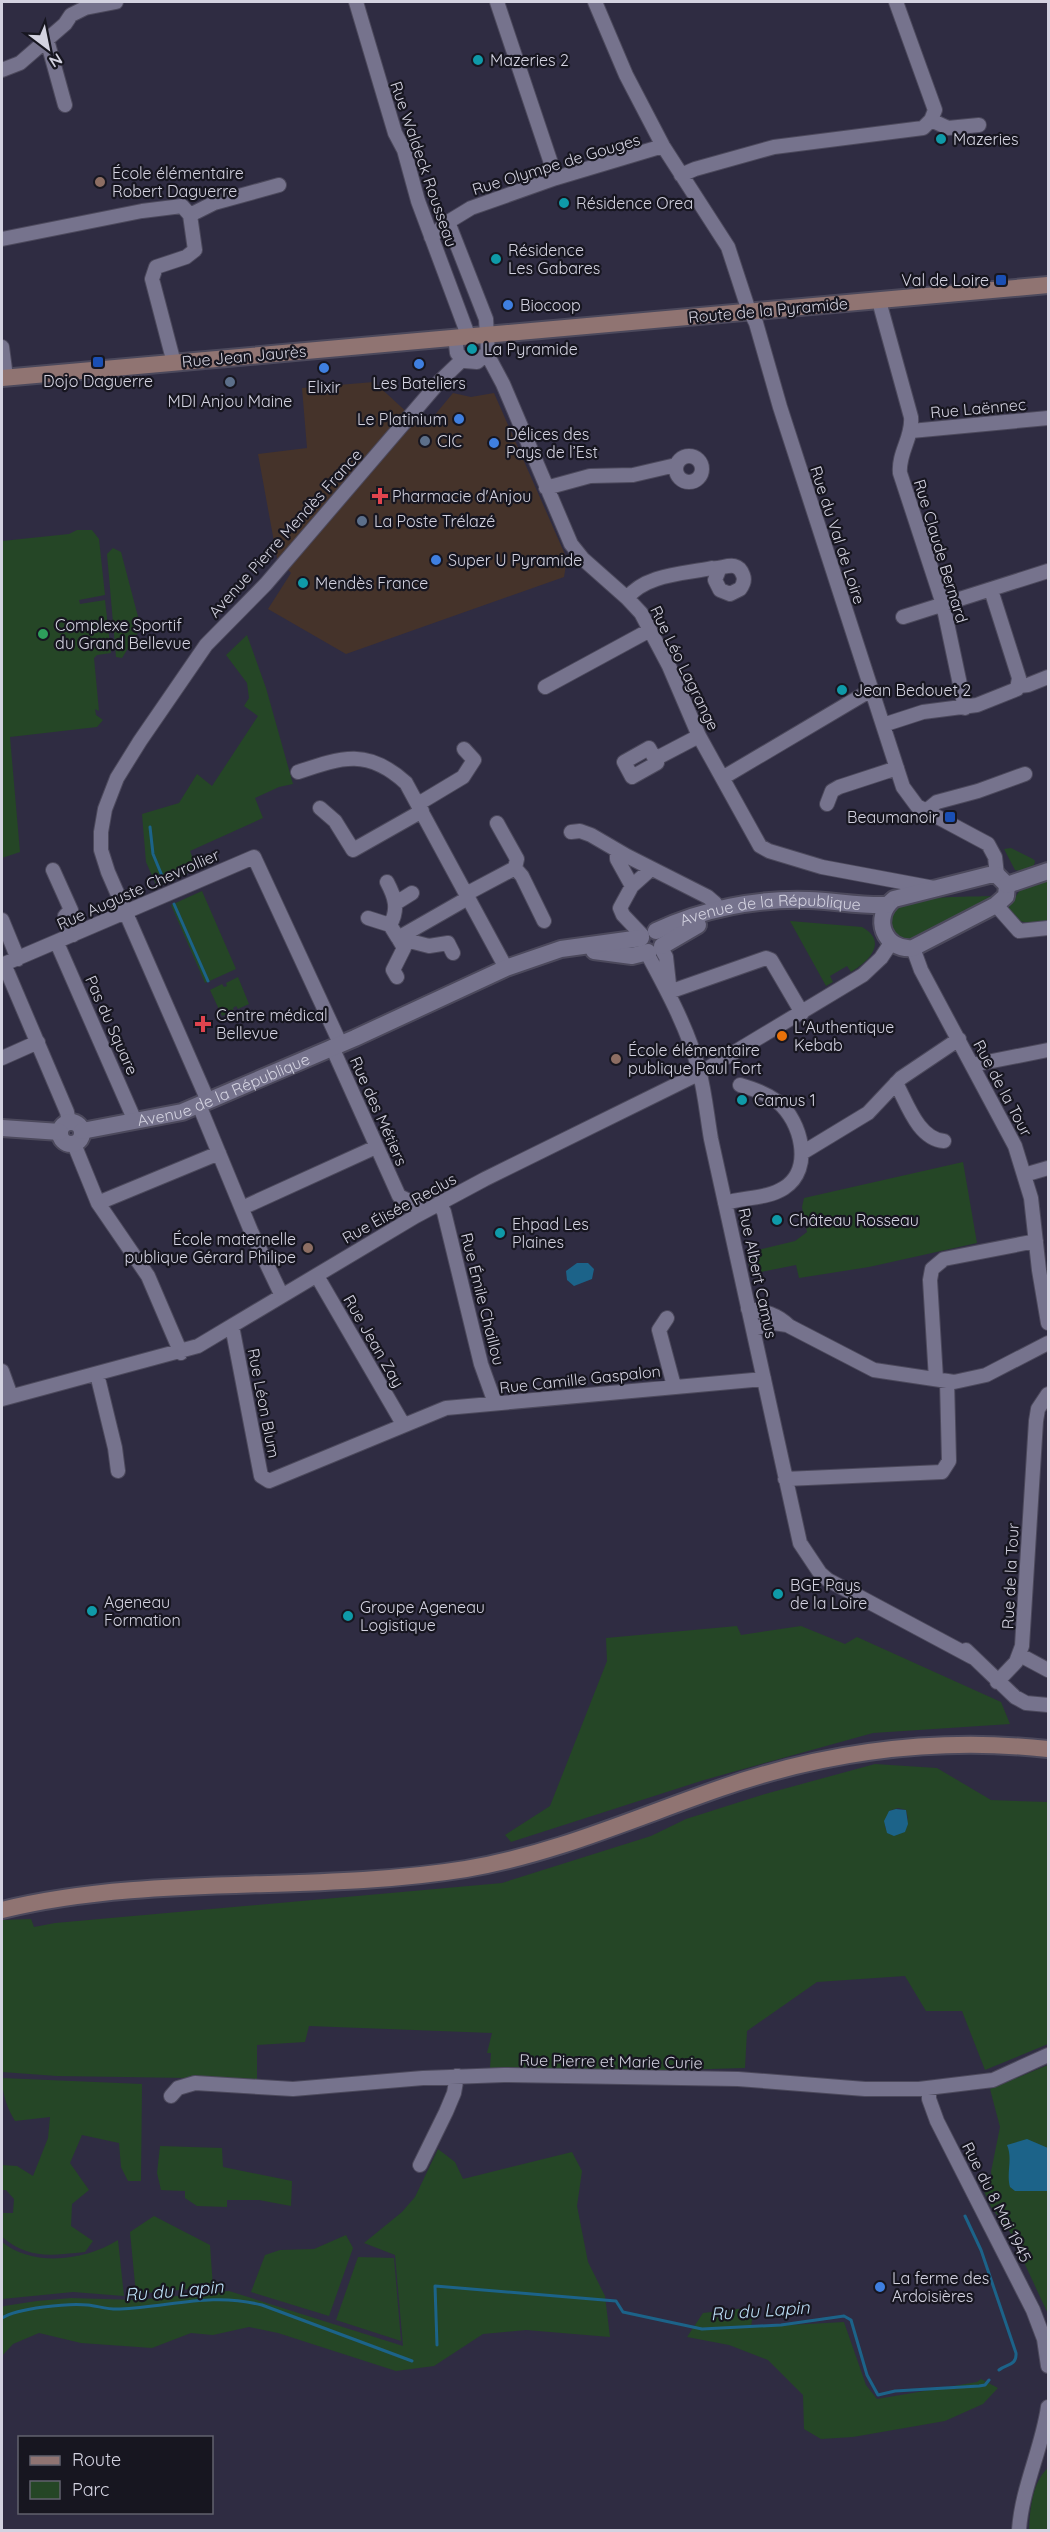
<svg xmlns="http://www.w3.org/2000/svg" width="1050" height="2532" font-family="Quicksand,sans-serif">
<rect width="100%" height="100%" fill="#2f2c42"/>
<!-- commercial -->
<path fill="#45332a" d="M374,382L424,428L453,393L471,397L494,393L567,559L564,577L346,654L268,609L291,573L277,558L258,454L307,448L302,388Z"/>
<!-- green -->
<path fill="#254626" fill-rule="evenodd" d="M77,530H92L99,539L105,595L79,600L80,604L105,600L111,653L97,655L94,658L99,711L95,709L96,715L103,720L97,727L10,737L20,852L2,858V541L69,534Z
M113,548L121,552L141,628L122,658L116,657L107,554Z
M247,635L266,688L293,784L279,787L255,798L263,818L190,851L197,869L157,887L146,862L142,814L179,803L197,774L212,786L258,716L244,706L249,698L247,683L226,655Z
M1011,848L1033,859L1035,861L1034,865L1021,871L1015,870L1004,849Z
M1048,881V922C1032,923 1016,926 1008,908L1020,890Z
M202,891L236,969L205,983L171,905Z
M994,896L917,939L901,941L889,929C889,924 889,915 892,910C901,895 976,897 994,896Z
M790,921L862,927C889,942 868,962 851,972L847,966L830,976L833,982L826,986Z
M238,977L249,1004L238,1009L236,1006L233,1008L234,1011L222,1016L210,990L222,984L224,987L227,986L226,983Z
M963,1162L977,1243L869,1267L799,1278L796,1265L751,1274L746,1253L795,1241L807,1232L802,1207L804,1198Z
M737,1626L741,1635L801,1626L845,1644L857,1637L1001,1702L1010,1724L873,1733L704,1780L511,1842L505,1835L550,1806L607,1661L606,1638Z
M875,1764L937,1768L991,1800L1048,1802V2044L985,2070L962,2011H926L905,1976L817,1982L747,2031L745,2068L641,2071L490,2068L491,2053H487L492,2033L309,2026L305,2042L257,2045V2079L57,2076L2,2072V1920L31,1919L34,1927L55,1923L502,1883L651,1836L686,1819L765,1794ZM898,1808L906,1810L908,1819L890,1834L885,1827L889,1811Z
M1048,2065V2314L1010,2232L991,2207L979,2180L992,2178L991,2172L1000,2127L990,2089Z
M2,2078L142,2084L141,2181H128L121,2167L119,2143L82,2135L70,2163L89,2190L72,2204L71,2226L93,2241L85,2252C51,2255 30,2260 2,2237V2213H13L14,2199L6,2190H2V2165L17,2166L33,2176L48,2138L50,2117L15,2121C7,2108 2,2093 2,2078Z
M160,2146L222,2148L223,2167L292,2181L291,2206L259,2200H227V2207L197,2206L185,2198V2191L161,2190L157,2173Z
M438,2149L455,2162L463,2179L572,2152L582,2171L577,2206L588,2262L605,2296L610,2337L526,2330L483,2334L434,2366L396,2371L278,2333L249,2327L213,2335L191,2333L152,2348L81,2343L39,2333L13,2344L2,2356V2308L4,2306L37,2301L71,2298L136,2300L229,2291L403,2346L395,2255L364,2243L402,2212L415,2197Z
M154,2216L210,2245L213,2287L136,2294L130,2232Z
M346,2235L353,2248L329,2316L251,2292L265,2255L280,2250L314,2249Z
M118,2240L124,2296L73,2292L2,2299V2242C33,2267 85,2261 118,2240Z
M358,2257L394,2258L401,2341L336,2320Z
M754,2307L751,2327L844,2322L866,2385L877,2399L977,2382L981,2379L998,2388L983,2404L945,2421L853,2437L821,2439L804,2429L803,2395L768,2360L729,2345L687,2337L703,2313Z
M1048,2468V2530H1029C1030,2510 1032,2482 1048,2468Z"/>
<!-- water -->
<path fill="#1c6389" d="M577,1263H588L594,1269L592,1279L574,1286L567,1280L566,1271Z
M896,1809L906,1810L908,1824L905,1832L894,1836L887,1833L884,1821L889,1811Z
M1027,2139L1048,2148V2191H1015L1010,2187C1006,2173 1013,2159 1007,2145Z"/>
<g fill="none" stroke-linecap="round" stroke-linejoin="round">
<!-- stream -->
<path stroke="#1c6389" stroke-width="3" d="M150,827L153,854L165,883
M174,904L208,981
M965,2216L981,2250L1016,2353C1017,2366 1006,2364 999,2370
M2,2318C18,2308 68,2303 88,2305C98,2306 109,2310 120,2309C170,2307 211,2292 262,2305L412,2361
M437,2345L435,2286L616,2301L623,2312L702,2329L781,2325L844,2316L851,2320L867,2375L878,2395L895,2391L979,2386L985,2385L989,2380"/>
<!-- minor casing -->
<g stroke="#4c495c" stroke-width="16">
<path id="minor" d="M356,2L395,133L404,150L418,201L468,335
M497,2L556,178
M595,2L626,75L663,146L728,247L747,305L756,323L780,407L903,787L917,806L988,844L995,857L997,875
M896,2L935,110L931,120
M47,40L65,105
M2,70L20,63L65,24L71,15L85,8L116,2
M681,175L695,169L774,147L923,128L931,120L948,128L979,125
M190,215L214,203L279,185
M448,222L486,319L488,352L477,362L465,361L457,353L455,337
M431,237L448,222L471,208L556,178L663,146
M2,239L142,211L182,206L190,215L195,250L186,257L156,267L152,279L174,363
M879,301L911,417C913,437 898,453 900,473L943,604L965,708
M2,347L6,377
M487,354L503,384L571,544L583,559L627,598L641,613L669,666L699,736L760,846L769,851L822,867L934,888
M911,431L1048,418
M676 469a13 13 0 1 1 26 0a13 13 0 1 1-26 0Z
M546,488L590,476L633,475L676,465
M627,598C646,574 684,574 712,568C722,570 737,558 743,575C745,580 743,585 740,589L730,594L720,590L715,580L719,570
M903,617L1048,571
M1019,686L1028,685L1048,677
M545,687L650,630
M883,725L923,712L977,705L1017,689L1019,678L991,590
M655,759L649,748L624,762L632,777L657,763L655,759L699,736
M298,772C342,757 368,748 406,783L506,968
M724,777L871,690
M418,804L463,777L474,760L464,749
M827,804L832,791L839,787L897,768
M320,808L335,821L353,850L422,811
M926,811L937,802L978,791L1025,774
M571,832L580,831L591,835L627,856L708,897L715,903L718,910
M617,851V859L632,886
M515,868L522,876L544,921
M53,870L71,910L65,916L73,935
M387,882C395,897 399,909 390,925L398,938L429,946L448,943L453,953
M466,894L515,868L517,859L497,823
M396,903L412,893
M996,905L1019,931L1048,928
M368,918L390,925
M2,920L18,959
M642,935L623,915L620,908L632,886L651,869
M57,943L135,1121
M661,948L666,957L669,984
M913,948L921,970L1015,1146L1031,1198L1039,1270L1048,1323
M649,952V957C669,994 688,1030 699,1070C705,1093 707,1116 711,1139L800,1543L820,1573L828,1580L972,1657
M397,977L393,970L404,948L398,938L468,898
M669,992L766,958L771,960L802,1013
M332,1047L399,1196L413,1203L421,1212
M2,1058L38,1042
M972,1065L1048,1050
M896,1083C907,1103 918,1139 944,1141
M208,1101L108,872L101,850V832L105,809L117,778L140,741L206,645L266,584L440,381L463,359
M199,1105L251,1231L282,1296
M69,1122L67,1112L4,964L254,857L340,1043
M74,1144L98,1203L148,1276L181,1353
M802,1153L868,1113L901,1078L959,1039
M1024,1175L1048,1168
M98,1203L219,1153
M439,1203L444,1212L481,1364L495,1403
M725,1203C744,1197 767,1199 784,1188C814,1169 801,1121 778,1102C766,1093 753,1089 740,1085
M242,1208L376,1147
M317,1276L403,1424
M748,1309C764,1311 777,1314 789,1326L874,1370L954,1382L986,1375L1048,1343
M667,1318L659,1330L674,1386
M232,1326L261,1476L269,1481L446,1408L764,1379
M753,1329L774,1323L787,1325
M2,1371L11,1396
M97,1374L115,1448L118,1471
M936,1379L930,1280L932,1269L944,1259L1036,1241
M2,1399L198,1346L416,1216L485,1179L700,1073L863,975L881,958L891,943
M785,1479L942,1472L949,1461L947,1381
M966,1650L1015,1697L1026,1703L1048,1705
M1020,1655L1048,1670
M997,1682L1016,1662L1022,1646L1036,1421L1038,1409L1048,1394
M929,2088V2099L937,2121L1033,2310L1044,2339L1048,2366
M171,2096L178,2088L195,2083L293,2089L423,2078L504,2075L738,2079L865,2089H919L993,2080L1048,2055
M420,2165L446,2112L454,2093L457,2076
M1019,2530C1022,2487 1042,2449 1048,2407"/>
</g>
<!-- tertiary casing -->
<g stroke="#4c495c" stroke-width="20">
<g id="tertiary">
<path d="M989,875H997L1007,885L1006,896L996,905L913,948C884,951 871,917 894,899Z"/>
<path d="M1007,885L1048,871"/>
<path id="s1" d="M656,931C702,909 758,898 809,900C835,901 861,906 887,905"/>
<path d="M662,946L698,925"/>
<path d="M594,951L632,956L648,952"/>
<circle cx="71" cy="1133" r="11"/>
<path d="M2,1128L60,1132"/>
<path id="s2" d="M82,1131L182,1112L355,1038L506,968L561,949L641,938"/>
</g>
</g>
<!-- secondary casing -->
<g stroke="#4c495c" stroke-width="20">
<path id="secondary" d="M2,378L1048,285
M2,1910C154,1873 312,1894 466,1869C555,1854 637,1817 721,1788C828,1751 936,1737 1048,1749"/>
</g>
<!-- minor -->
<use href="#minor" stroke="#76738d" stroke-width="14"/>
<!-- tertiary -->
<use href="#tertiary" stroke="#76738d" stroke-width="16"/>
<!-- secondary -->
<use href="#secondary" stroke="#907472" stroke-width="16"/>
</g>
<!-- markers -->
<g fill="#0f9aa8" stroke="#171620" stroke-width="2">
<circle cx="478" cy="60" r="6"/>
<circle cx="941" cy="139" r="6"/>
<circle cx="564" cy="203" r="6"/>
<circle cx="496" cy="259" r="6"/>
<circle cx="472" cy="349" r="6"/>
<circle cx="303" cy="583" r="6"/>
<circle cx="842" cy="690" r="6"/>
<circle cx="742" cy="1100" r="6"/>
<circle cx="777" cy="1220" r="6"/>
<circle cx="500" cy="1233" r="6"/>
<circle cx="778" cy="1594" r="6"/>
<circle cx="92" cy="1611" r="6"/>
<circle cx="348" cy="1616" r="6"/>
</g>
<g fill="#8d6e63" stroke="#171620" stroke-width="2">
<circle cx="100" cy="182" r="6"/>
<circle cx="616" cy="1059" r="6"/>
<circle cx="308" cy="1248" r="6"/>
</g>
<g fill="#1a4fb4" stroke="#171620" stroke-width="2">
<rect x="995" y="274" width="12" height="12" rx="3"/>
<rect x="92" y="356" width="12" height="12" rx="3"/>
<rect x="944" y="811" width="12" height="12" rx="3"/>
</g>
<g fill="#3f7fe0" stroke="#171620" stroke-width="2">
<circle cx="508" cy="305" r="6"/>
<circle cx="419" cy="364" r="6"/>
<circle cx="324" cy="368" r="6"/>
<circle cx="459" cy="419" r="6"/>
<circle cx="494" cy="443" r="6"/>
<circle cx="436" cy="560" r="6"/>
<circle cx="880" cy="2287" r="6"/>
</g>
<g fill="#5c6f8a" stroke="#171620" stroke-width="2">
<circle cx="230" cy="382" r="6"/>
<circle cx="425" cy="441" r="6"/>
<circle cx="362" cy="521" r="6"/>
</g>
<g fill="#e0444e" stroke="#171620" stroke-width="2">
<path d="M377 487h6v6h6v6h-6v6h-6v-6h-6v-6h6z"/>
<path d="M200 1015h6v6h6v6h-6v6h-6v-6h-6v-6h6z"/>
</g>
<circle fill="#2e9e5b" stroke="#171620" stroke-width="2" cx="43" cy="634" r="6"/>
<circle fill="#e8710a" stroke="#171620" stroke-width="2" cx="782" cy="1036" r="6"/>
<g text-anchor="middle" stroke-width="4.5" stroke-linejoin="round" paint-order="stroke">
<!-- poi labels -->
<g font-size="16" fill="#d3d2e0" stroke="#171620" text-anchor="start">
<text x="490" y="66">Mazeries 2</text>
<text x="953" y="145">Mazeries</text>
<text x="112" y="179">École élémentaire<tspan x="112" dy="18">Robert Daguerre</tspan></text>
<text x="576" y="209">Résidence Orea</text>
<text x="508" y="256">Résidence<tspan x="508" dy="18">Les Gabares</tspan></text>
<text x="989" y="286" text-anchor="end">Val de Loire</text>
<text x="520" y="311">Biocoop</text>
<text x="484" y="355">La Pyramide</text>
<text x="98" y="387" text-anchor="middle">Dojo Daguerre</text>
<text x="419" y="389" text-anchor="middle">Les Bateliers</text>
<text x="324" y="393" text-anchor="middle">Elixir</text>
<text x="230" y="407" text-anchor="middle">MDI Anjou Maine</text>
<text x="447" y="425" text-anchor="end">Le Platinium</text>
<text x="506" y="440">Délices des<tspan x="506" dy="18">Pays de l’Est</tspan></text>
<text x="437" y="447">CIC</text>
<text x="392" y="502">Pharmacie d'Anjou</text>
<text x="374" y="527">La Poste Trélazé</text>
<text x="448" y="566">Super U Pyramide</text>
<text x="315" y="589">Mendès France</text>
<text x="55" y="631">Complexe Sportif<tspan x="55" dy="18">du Grand Bellevue</tspan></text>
<text x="854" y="696">Jean Bedouet 2</text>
<text x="938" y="823" text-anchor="end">Beaumanoir</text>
<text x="216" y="1021">Centre médical<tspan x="216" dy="18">Bellevue</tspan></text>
<text x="794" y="1033">L'Authentique<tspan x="794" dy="18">Kebab</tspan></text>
<text x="628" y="1056">École élémentaire<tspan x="628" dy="18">publique Paul Fort</tspan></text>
<text x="754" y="1106">Camus 1</text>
<text x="789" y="1226">Château Rosseau</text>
<text x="512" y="1230">Ehpad Les<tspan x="512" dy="18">Plaines</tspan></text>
<text x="296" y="1245" text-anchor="end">École maternelle<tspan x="296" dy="18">publique Gérard Philipe</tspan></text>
<text x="790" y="1591">BGE Pays<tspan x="790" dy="18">de la Loire</tspan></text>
<text x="104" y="1608">Ageneau<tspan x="104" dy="18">Formation</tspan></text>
<text x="360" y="1613">Groupe Ageneau<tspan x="360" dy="18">Logistique</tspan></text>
<text x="892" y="2284">La ferme des<tspan x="892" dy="18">Ardoisières</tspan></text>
</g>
<!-- street labels -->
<g font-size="16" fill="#d3d2e0" stroke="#171620">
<text transform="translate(424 164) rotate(71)" y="6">Rue Waldeck Rousseau</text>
<text transform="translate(556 164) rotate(-17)" y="6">Rue Olympe de Gouges</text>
<text transform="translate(768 310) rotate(-5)" y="6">Route de la Pyramide</text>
<text transform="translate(244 356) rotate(-5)" y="6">Rue Jean Jaurès</text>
<text transform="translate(978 408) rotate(-5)" y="6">Rue Laënnec</text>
<text transform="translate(285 533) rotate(-48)" y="6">Avenue Pierre Mendès France</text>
<text transform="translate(838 535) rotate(72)" y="6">Rue du Val de Loire</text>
<text transform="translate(941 551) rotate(73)" y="6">Rue Claude Bernard</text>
<text transform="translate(685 668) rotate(64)" y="6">Rue Léo Lagrange</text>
<text transform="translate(138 889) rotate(-24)" y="6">Rue Auguste Chevrollier</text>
<text dy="6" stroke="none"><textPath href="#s1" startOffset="118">Avenue de la République</textPath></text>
<text transform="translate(112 1025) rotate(66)" y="6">Pas du Square</text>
<text dy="6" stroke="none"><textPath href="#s2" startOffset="148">Avenue de la République</textPath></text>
<text transform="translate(1003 1088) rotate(62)" y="6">Rue de la Tour</text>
<text transform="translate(379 1111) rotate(66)" y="6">Rue des Métiers</text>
<text transform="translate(399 1208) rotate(-29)" y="6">Rue Élisée Reclus</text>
<text transform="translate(758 1273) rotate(78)" y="6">Rue Albert Camus</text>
<text transform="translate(483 1299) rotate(76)" y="6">Rue Émile Chaillou</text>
<text transform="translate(374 1341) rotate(60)" y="6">Rue Jean Zay</text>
<text transform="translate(580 1379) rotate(-6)" y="6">Rue Camille Gaspalon</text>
<text transform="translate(264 1403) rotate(79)" y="6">Rue Léon Blum</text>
<text transform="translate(1010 1576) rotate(-87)" y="6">Rue de la Tour</text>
<text transform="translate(611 2061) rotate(1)" y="6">Rue Pierre et Marie Curie</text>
<text transform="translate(997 2202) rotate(63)" y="6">Rue du 8 Mai 1945</text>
</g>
<!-- water labels -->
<g font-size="18" font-style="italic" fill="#bbdef5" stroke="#171620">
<text transform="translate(174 2291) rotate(-5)" y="6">Ru du Lapin</text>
<text transform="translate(760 2311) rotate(-4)" y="6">Ru du Lapin</text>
</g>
</g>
<!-- border -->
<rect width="1050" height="2532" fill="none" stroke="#d3d2e0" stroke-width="6"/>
<!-- legend -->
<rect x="18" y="2436" width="195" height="78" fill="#171620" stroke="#62616d" stroke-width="1.5"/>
<rect x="30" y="2456" width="30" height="9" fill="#907472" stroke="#62616d" stroke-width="1.5"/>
<text x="72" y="2466" font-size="18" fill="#d3d2e0">Route</text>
<rect x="30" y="2481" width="30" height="18" fill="#254626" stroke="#62616d" stroke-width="1.5"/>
<text x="72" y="2496" font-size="18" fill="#d3d2e0">Parc</text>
<!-- north arrow -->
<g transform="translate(48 48) rotate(148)" stroke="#171620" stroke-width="4.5" paint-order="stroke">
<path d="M0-4.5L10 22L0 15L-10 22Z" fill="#d3d2e0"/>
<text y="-9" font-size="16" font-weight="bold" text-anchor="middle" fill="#d3d2e0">N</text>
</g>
</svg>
